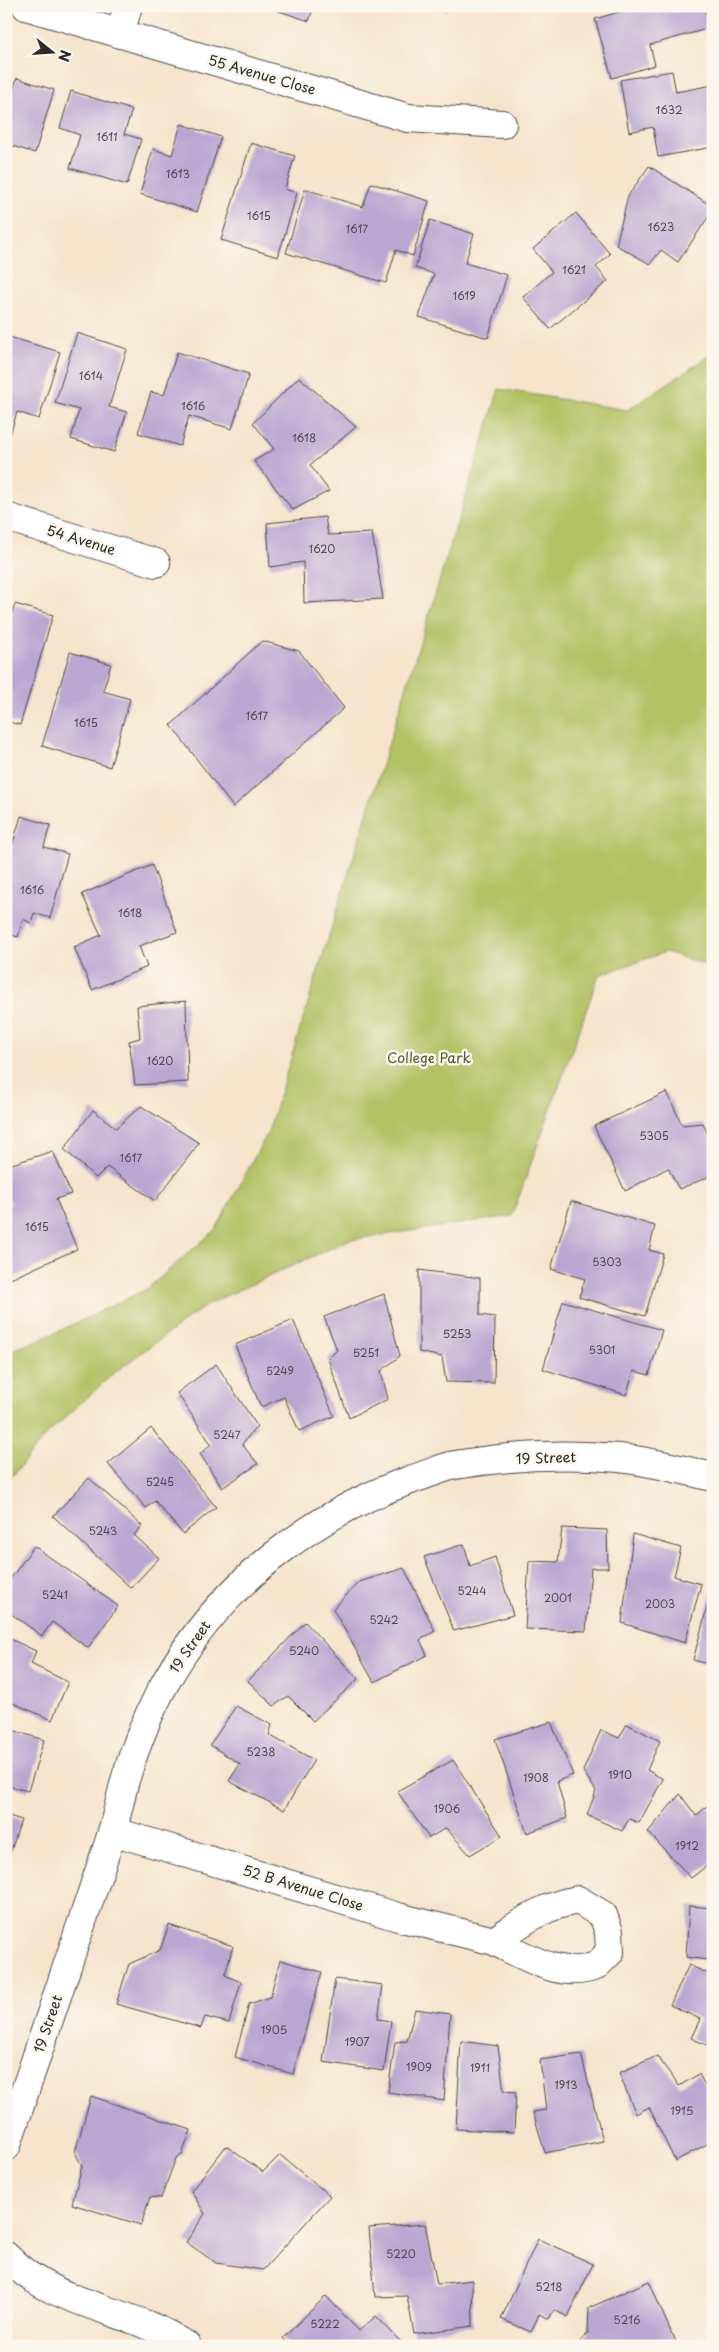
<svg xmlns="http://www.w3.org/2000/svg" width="719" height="2352" font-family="'Playpen Sans',sans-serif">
<rect width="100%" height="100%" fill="#fbf7ec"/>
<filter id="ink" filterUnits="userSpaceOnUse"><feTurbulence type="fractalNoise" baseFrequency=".02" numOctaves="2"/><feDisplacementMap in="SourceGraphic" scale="10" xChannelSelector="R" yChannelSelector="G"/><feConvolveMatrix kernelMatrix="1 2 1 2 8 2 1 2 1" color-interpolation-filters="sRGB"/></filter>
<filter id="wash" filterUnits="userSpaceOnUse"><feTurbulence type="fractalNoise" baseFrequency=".0096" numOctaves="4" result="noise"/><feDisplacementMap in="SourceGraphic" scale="20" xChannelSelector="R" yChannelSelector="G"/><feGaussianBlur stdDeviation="1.12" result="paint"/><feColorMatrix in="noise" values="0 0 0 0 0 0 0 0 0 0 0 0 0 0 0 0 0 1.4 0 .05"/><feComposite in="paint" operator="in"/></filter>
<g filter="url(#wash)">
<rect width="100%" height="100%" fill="#f6e4cc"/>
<!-- green -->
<path fill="#b2c164" stroke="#6e7648" d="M713,351V967L666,952L599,975L512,1216L349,1240L208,1304L115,1372L45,1436L6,1484V1353L57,1332L147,1289L216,1229L268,1132L499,389L627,410L711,355Z"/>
<g id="blocks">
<!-- building -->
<path fill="#b9a6d1" d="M264,6H314L309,21Z
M433,6H449L447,11Z
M629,6H704L710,28L650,45L655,65L612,78L595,19L630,9Z
M672,71L676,92L713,85V147L658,157L653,127L629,132L620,80Z
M17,78L54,90L35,153L6,144V99L10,101Z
M71,91L132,110L124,134L141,139L127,185L70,168L80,135L60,128Z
M181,124L221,137L197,212L140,194L153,149L172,155Z
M251,143L295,156L285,189L297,193L278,257L221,240Z
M649,166L713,207V210L678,262L661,250L650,264L616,245L628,196Z
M371,183L429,201L413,256L396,250L386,283L286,253L305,189L363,207Z
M576,213L610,254L596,267L608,281L550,329L523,297L552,272L533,249Z
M430,220L474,234L465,263L507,275L488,338L419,317L434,274L415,268Z
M77,333L127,349L109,407L127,412L114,452L71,439L79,410L55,403Z
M6,336L60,352L39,419L17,412L9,438L6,437Z
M177,352L249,374L232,429L189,416L180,446L138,433L151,392L164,395Z
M299,377L356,427L310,465L329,491L293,510L254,461L274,449L253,423Z
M325,517L328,535L372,533L383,599L304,603L303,562L270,567L267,523Z
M15,604L53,615L20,725L6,721V632Z
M262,641L299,651L344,708L233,807L171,725Z
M70,652L111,664L103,691L130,699L110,767L42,746Z
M21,816L50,825L44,847L68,854L50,918L34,913L31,923L23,919L18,937L6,933V867Z
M152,865L177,932L139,946L147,967L92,990L74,947L101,935L82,894Z
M186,1001L188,1082L135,1085L129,1041L140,1038L137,1006Z
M667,1092L682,1125L703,1123L713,1146V1175L679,1189L668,1168L625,1191L594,1126Z
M141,1106L199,1143L155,1201L107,1167L96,1178L64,1149L93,1110L116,1128Z
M53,1151L71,1194L56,1199L77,1249L6,1281V1206L11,1204L6,1194V1166Z
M571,1201L655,1226L649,1250L663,1254L645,1316L579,1297L585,1279L551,1269Z
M419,1270L480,1278V1315L495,1317L494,1383L446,1382L442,1357L419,1352Z
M384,1294L400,1356L381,1371L388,1399L349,1418L328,1359L337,1350L324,1317Z
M563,1301L662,1330L649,1375L634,1371L626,1395L543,1369Z
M293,1320L334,1416L299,1431L284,1397L261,1407L235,1345Z
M216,1364L257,1426L242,1444L258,1464L222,1488L200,1454L211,1444L177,1393Z
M151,1428L216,1507L183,1534L155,1501L146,1508L108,1464Z
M89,1478L142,1526L134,1535L159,1558L131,1588L53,1516Z
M562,1528L607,1530L608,1568H591L586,1631L525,1629L529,1561L558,1562Z
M633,1534L681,1548L674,1576L701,1584L685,1643L622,1623Z
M464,1544L470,1566L495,1557L513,1615L454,1631L424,1557Z
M34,1546L118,1606L88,1648L52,1622L42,1636L6,1610V1585Z
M404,1568L435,1631L420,1640L427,1655L374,1682L333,1609L359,1582Z
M712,1589H713V1665L693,1660Z
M305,1622L358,1679L313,1721L288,1696L274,1706L248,1681Z
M6,1637L36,1651L31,1664L68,1682L52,1720L6,1700Z
M236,1706L272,1725L269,1735L314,1760L284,1810L229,1781L240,1764L210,1745Z
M551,1722L573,1775L557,1781L567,1818L527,1833L495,1739Z
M627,1724L660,1741L647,1770L663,1779L639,1823L629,1819L622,1831L587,1815L596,1791L583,1771L601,1730L619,1738Z
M6,1728L44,1740L28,1791L6,1785Z
M453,1760L502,1836L470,1855L446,1828L429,1838L397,1791Z
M680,1794L696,1816L707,1806L713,1813V1861L691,1878L648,1832Z
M6,1815L21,1820L7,1863H6Z
M689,1906L713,1908V1961L686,1957Z
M169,1925L233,1946L225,1975L241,1982L229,2023L205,2017L201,2028L116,2004L129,1964L160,1950Z
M280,1960L322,1972L293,2074L235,2057L249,2004L270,1997Z
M689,1965L713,1976V2048L691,2038L700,2019L670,2005Z
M335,1979L383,1985L378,2019L391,2021L384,2071L323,2062Z
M415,2009L450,2014L444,2101L388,2092L395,2042L407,2041Z
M461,2041L498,2046L504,2091L516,2092L514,2132L456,2129Z
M581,2054L603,2141L545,2153L533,2112L546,2110L540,2060Z
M657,2056L679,2086L699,2074L713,2101V2141L675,2161L649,2107L636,2114L619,2073Z
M91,2096L191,2130L182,2155L176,2158L161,2198L150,2197L141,2225L72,2204L82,2166L75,2152Z
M226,2146L263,2172L280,2155L330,2196L263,2270L216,2263L186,2242L205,2214L191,2191Z
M425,2224L437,2284L472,2280L473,2326L414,2334L407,2296L375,2297L369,2228Z
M538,2239L593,2264L568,2317L554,2310L549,2319L539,2314L531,2332L501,2319Z
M649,2281L676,2344L672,2346H576L588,2333L589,2308Z
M326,2296L359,2331L376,2316L405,2346H290L283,2338Z"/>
</g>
</g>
<g filter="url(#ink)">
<use href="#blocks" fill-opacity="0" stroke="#494743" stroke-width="1"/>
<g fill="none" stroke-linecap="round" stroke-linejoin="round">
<!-- minor casing -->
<g stroke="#494743" stroke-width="30">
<path id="minor" d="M26,6L408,118L502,124
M120,34L128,6
M6,517L156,563
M112,1831L398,1917L494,1941
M578,1900L603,1915L609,1932L610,1952C605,1956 599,1965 593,1967C560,1979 523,1955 494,1941C524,1921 542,1906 578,1900Z
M6,2147C41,2046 75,1944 109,1842C116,1821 120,1798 126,1777C136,1745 149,1712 165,1683C218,1587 310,1515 413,1479C426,1475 441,1468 455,1465C508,1456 566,1453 619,1458C651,1461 682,1470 713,1477
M6,2256C53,2307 132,2308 187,2346"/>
</g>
<!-- minor -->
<use href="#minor" stroke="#fff" stroke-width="28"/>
</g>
</g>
<g text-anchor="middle" stroke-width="5" stroke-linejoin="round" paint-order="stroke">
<!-- number labels -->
<g font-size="11" fill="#4e4a54">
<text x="669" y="114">1632</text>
<text x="107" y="141">1611</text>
<text x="178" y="178">1613</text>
<text x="259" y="220">1615</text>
<text x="661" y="231">1623</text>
<text x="357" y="233">1617</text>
<text x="574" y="274">1621</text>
<text x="464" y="300">1619</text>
<text x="91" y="380">1614</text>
<text x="193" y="410">1616</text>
<text x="304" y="442">1618</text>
<text x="322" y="553">1620</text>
<text x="257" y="720">1617</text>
<text x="86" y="727">1615</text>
<text x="32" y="894">1616</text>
<text x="130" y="917">1618</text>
<text x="160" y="1065">1620</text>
<text x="654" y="1140">5305</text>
<text x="131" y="1162">1617</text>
<text x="37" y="1231">1615</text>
<text x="607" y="1266">5303</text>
<text x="457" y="1338">5253</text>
<text x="602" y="1354">5301</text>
<text x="366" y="1357">5251</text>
<text x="280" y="1375">5249</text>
<text x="227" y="1439">5247</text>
<text x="160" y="1486">5245</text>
<text x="103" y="1535">5243</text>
<text x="472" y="1595">5244</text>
<text x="55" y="1599">5241</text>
<text x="558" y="1602">2001</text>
<text x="660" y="1608">2003</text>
<text x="384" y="1624">5242</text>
<text x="304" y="1655">5240</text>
<text x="261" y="1756">5238</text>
<text x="620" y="1779">1910</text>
<text x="536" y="1782">1908</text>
<text x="447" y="1813">1906</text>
<text x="687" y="1850">1912</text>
<text x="274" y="2034">1905</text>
<text x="357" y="2046">1907</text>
<text x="419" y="2071">1909</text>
<text x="480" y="2072">1911</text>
<text x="566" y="2089">1913</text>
<text x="682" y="2115">1915</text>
<text x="401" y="2258">5220</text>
<text x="549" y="2291">5218</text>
<text x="627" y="2324">5216</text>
<text x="325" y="2328">5222</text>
</g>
<!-- street labels -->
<g font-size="14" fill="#2b2b2b" stroke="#fbf7ec">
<text transform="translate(262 75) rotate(16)" y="5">55 Avenue Close</text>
<text transform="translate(81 540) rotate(17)" y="5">54 Avenue</text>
<text transform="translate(546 1458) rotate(-2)" y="5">19 Street</text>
<text transform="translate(190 1647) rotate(-55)" y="5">19 Street</text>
<text transform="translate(303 1888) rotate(17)" y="5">52 B Avenue Close</text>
<text transform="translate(48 2024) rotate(-71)" y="5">19 Street</text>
</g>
<!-- park labels -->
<g font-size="14" fill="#54583c" stroke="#fbf7ec">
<text x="429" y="1063">College Park</text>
</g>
</g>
<!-- margin -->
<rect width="719" height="2352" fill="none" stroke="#fbf7ec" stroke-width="25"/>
<!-- north arrow -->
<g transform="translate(52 52) rotate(107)" stroke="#fbf7ec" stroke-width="4" paint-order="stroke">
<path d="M0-4L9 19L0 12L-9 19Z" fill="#2b2b2b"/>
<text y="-8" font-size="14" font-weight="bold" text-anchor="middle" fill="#2b2b2b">N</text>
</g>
</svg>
